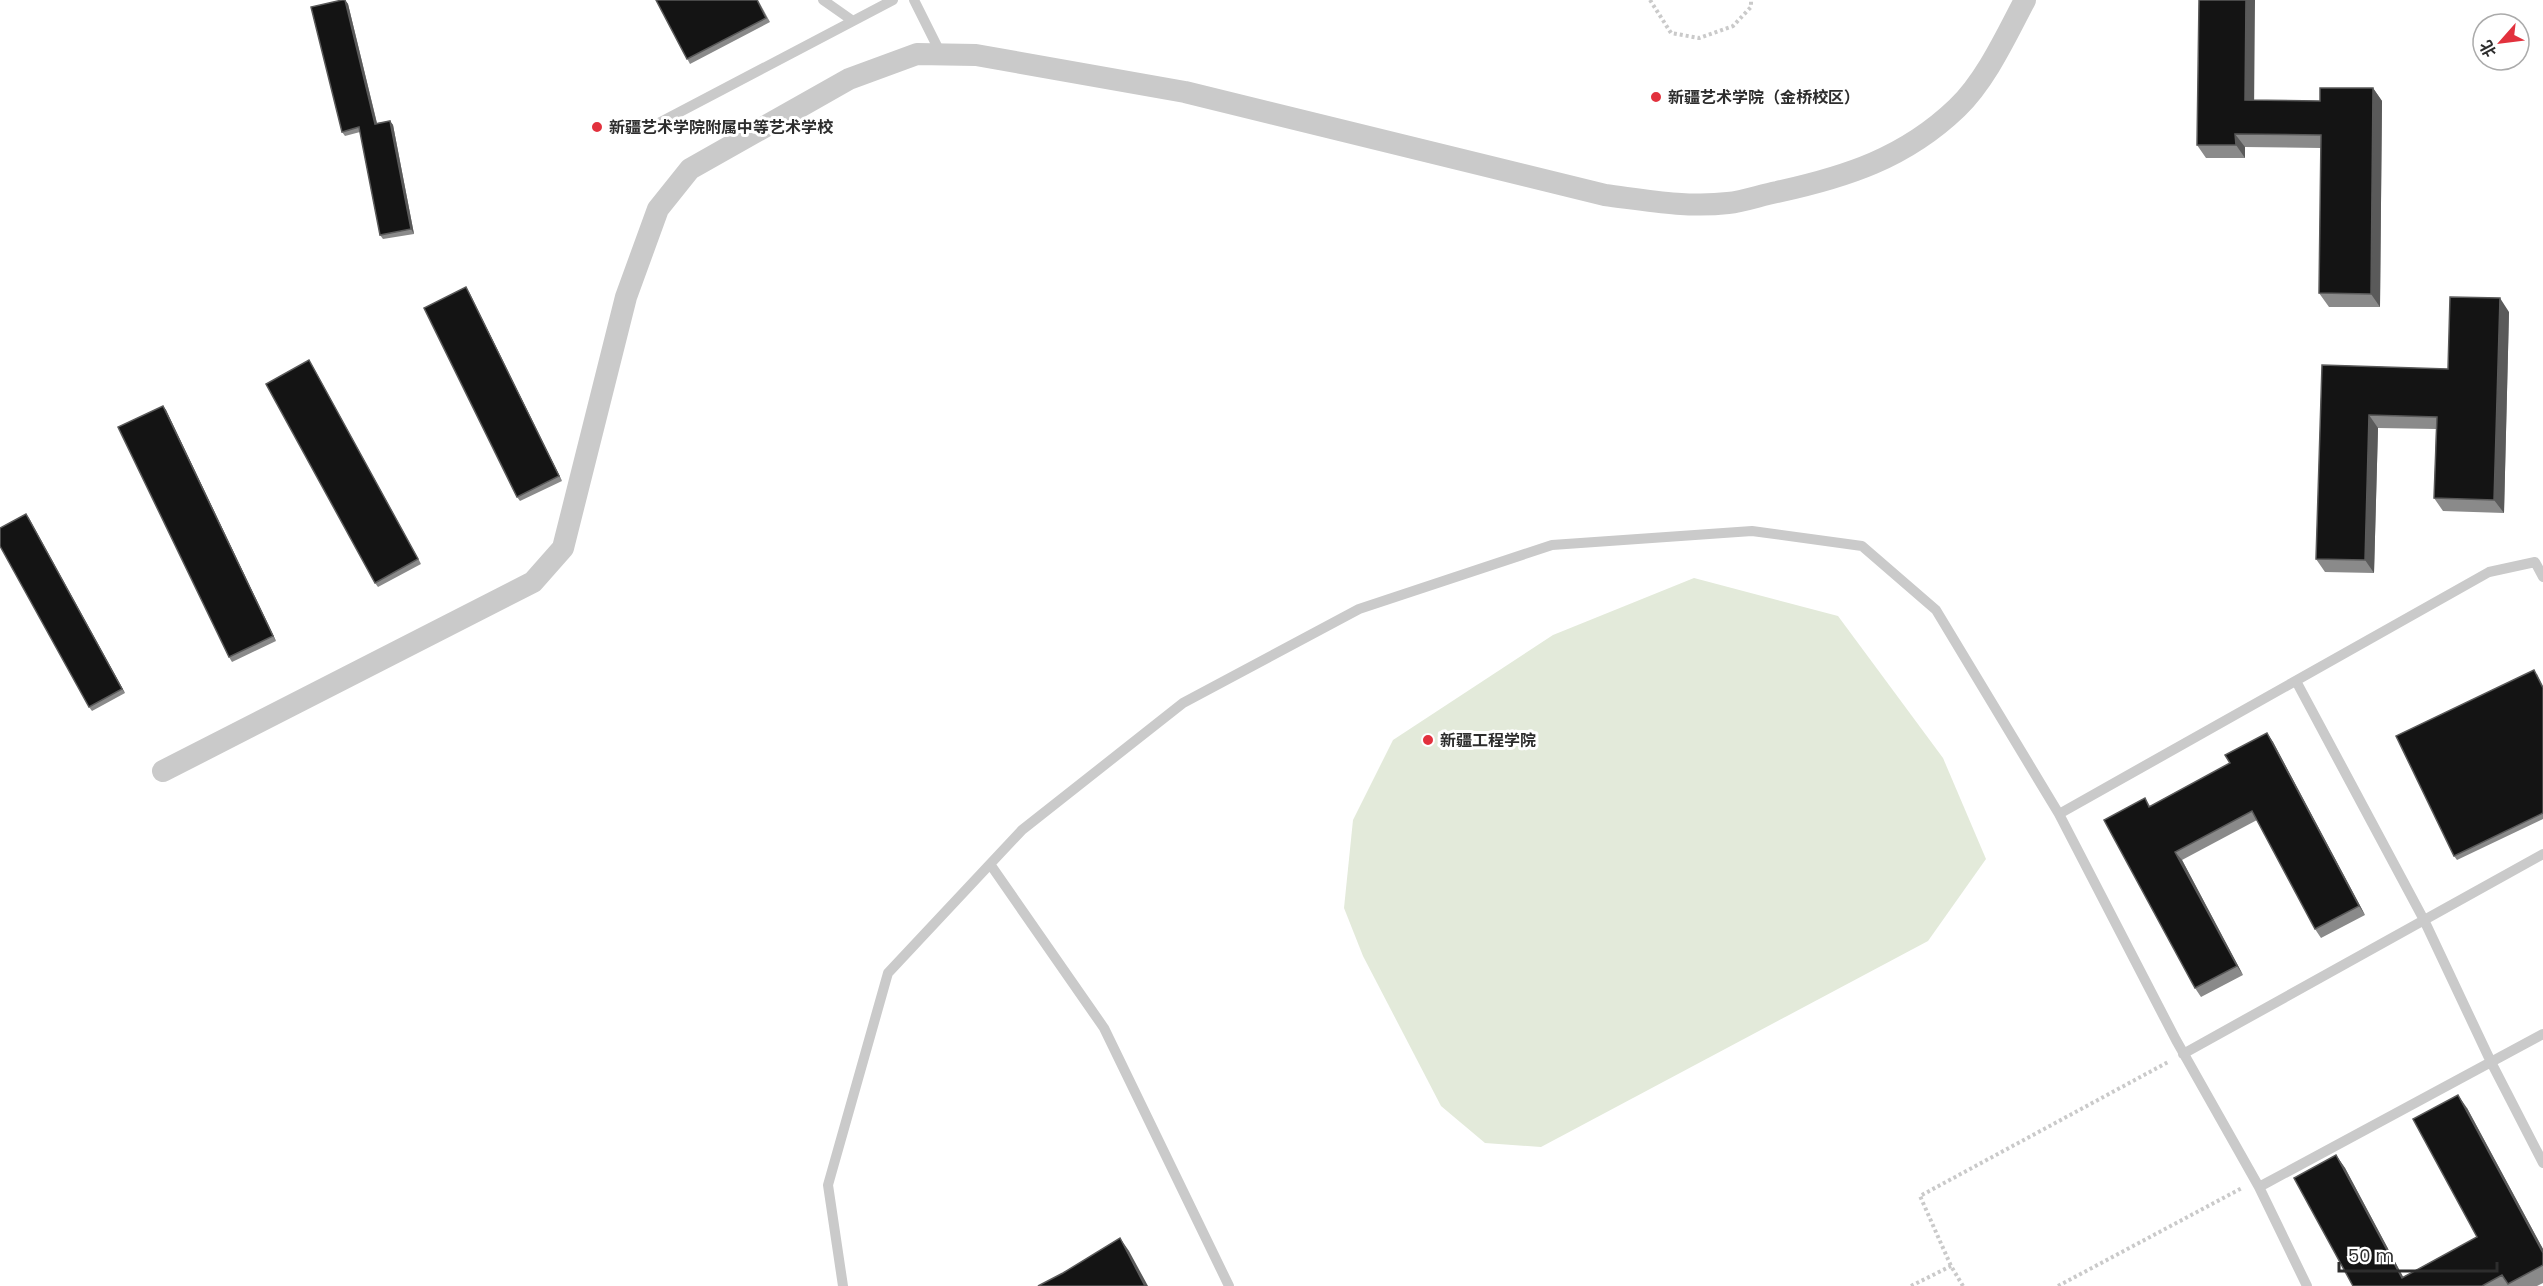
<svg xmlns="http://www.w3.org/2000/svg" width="2543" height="1286" font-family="Poppins,'Noto Sans SC',sans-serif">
<rect width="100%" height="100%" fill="#fff"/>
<!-- green -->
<path fill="#e3eada" d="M1694,578L1838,616L1943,758L1986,859L1928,941L1541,1147L1485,1143L1441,1106L1363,956L1344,908L1353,820L1393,740L1553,635Z"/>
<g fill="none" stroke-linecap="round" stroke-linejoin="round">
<!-- path -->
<path stroke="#cacaca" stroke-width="4" stroke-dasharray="3 3" stroke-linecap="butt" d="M1650,0L1671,33L1699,38L1733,26L1751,7V0
M1911,1286L1951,1266
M1963,1286L1951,1266L1920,1196L2170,1061
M2058,1286L2242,1188"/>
<!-- service -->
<path stroke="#cacaca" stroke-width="10" d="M823,0L853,21
M914,0L941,54
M655,125L893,0
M2296,681L2424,920L2491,1062L2543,1163
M2059,814L2489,572L2535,562L2543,577
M990,864L1104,1028L1229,1286
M2183,1054L2543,854
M2259,1187L2543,1034
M843,1286L828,1185L888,973L1022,830L1183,703L1359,609L1552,545L1752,531L1862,546L1936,610L2059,814L2176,1040L2259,1187L2307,1286"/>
<!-- minor -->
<path stroke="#cacaca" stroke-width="22" d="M163,771L533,582L563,548L626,297L658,209L690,169L849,79L917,54L976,55L1185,92L1605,195C1645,200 1687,208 1728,203C1745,201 1761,195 1777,192C1846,177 1905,158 1957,108C1986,80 2006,36 2025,0"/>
</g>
<!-- wall -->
<path fill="#8a8a8a" d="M345,0L348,4L377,123L390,121L393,125L414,234L383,239L380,235L360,132L345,136L342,132Z
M656,0H758L770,22L690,64Z
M2373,88L2382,101L2380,307H2329L2319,293L2321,148L2245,147V158H2206L2197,145L2254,100L2320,101Z
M469,292L562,481L520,501L517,497Z
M2509,312L2504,513L2443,511L2434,498L2436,429L2378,428L2374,573L2325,572L2316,559L2322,365L2448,369Z
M312,365L421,564L378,587L375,583Z
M163,406L166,410L276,641L232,662L229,657Z
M26,514L125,693L92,711L89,707Z
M2537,674L2543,686V819L2457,860L2454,856Z
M2267,733L2273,742L2365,915L2321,938L2315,929L2257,820L2182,860L2243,975L2201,997L2195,988L2145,798L2150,806L2230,763Z
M2467,1108L2543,1249V1283L2537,1286H2353L2336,1155L2345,1168L2403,1277L2477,1237Z"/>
<!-- shaded-wall -->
<path fill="#5a5a5a" d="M345,0L348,4L378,128L375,124Z
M2246,0H2255L2254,113L2245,100Z
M2373,88L2382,101L2380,307L2371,294Z
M390,121L393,125L414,234L411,229Z
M2235,134L2245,147V158L2236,145Z
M466,287L469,292L562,481L559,476Z
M2500,298L2509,312L2504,513L2494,500Z
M309,360L312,365L421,564L418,559Z
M163,406L166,410L276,641L273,636Z
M2369,415L2378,428L2374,573L2365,560Z
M26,514L29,518L125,693L122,689Z
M2267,733L2273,742L2365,915L2359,906Z
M2175,852L2182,860L2243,975L2237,966Z
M2458,1095L2467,1108L2543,1249V1253Z
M2336,1155L2345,1168L2408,1286L2402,1278Z
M1120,1238L1129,1251L1148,1286H1145Z"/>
<!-- building -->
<path fill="#141414" stroke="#5a5a5a" stroke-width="1.5" d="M342,0H345L375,124L390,121L411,229L380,235L359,127L342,132L311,7Z
M656,0H757L766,18L687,59Z
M2199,0H2246L2245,100L2320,101V88H2373L2371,294L2319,293L2321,135L2235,134L2236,145H2197Z
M466,287L559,476L517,497L424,308Z
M2450,297L2500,298L2494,500L2434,498L2437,417L2369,415L2365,560L2316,559L2322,365L2448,369Z
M309,360L418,559L375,583L266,384Z
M163,406L273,636L229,657L118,427Z
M26,514L122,689L89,707L0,546V528Z
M2534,670L2543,688V813L2454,856L2396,736Z
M2267,733L2359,906L2315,929L2252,811L2175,852L2237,966L2195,988L2104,820L2145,798L2149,807L2230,763L2225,755Z
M2458,1095L2543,1253V1265L2508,1284L2502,1275L2482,1286H2353L2294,1178L2336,1155L2402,1278L2477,1237L2413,1119Z
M1120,1238L1145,1286H1038L1063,1273Z"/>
<!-- markers -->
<g fill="#e2313d" stroke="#fff" stroke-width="2">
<circle cx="1656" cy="97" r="6"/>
<circle cx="597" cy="127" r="6"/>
<circle cx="1428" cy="740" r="6"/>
</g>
<g text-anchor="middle" stroke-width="6" stroke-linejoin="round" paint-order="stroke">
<!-- poi labels -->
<g font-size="16" font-weight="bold" fill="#2d2d2d" stroke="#fff" text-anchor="start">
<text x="1668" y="103">新疆艺术学院（金桥校区）</text>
<text x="609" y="133">新疆艺术学院附属中等艺术学校</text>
<text x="1440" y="746">新疆工程学院</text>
</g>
</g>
<!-- north arrow -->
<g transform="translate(2501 42) rotate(242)"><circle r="28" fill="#ffffff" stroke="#ababab" stroke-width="1.5"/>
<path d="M0-4.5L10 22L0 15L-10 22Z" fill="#e2313d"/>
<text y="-9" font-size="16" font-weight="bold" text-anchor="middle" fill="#2d2d2d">北</text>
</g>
<!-- scale -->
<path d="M2339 1262v9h158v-9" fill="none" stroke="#2d2d2d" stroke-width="3"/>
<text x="2348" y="1262" font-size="18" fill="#2d2d2d" stroke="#ffffff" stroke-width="4.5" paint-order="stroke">50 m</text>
</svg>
